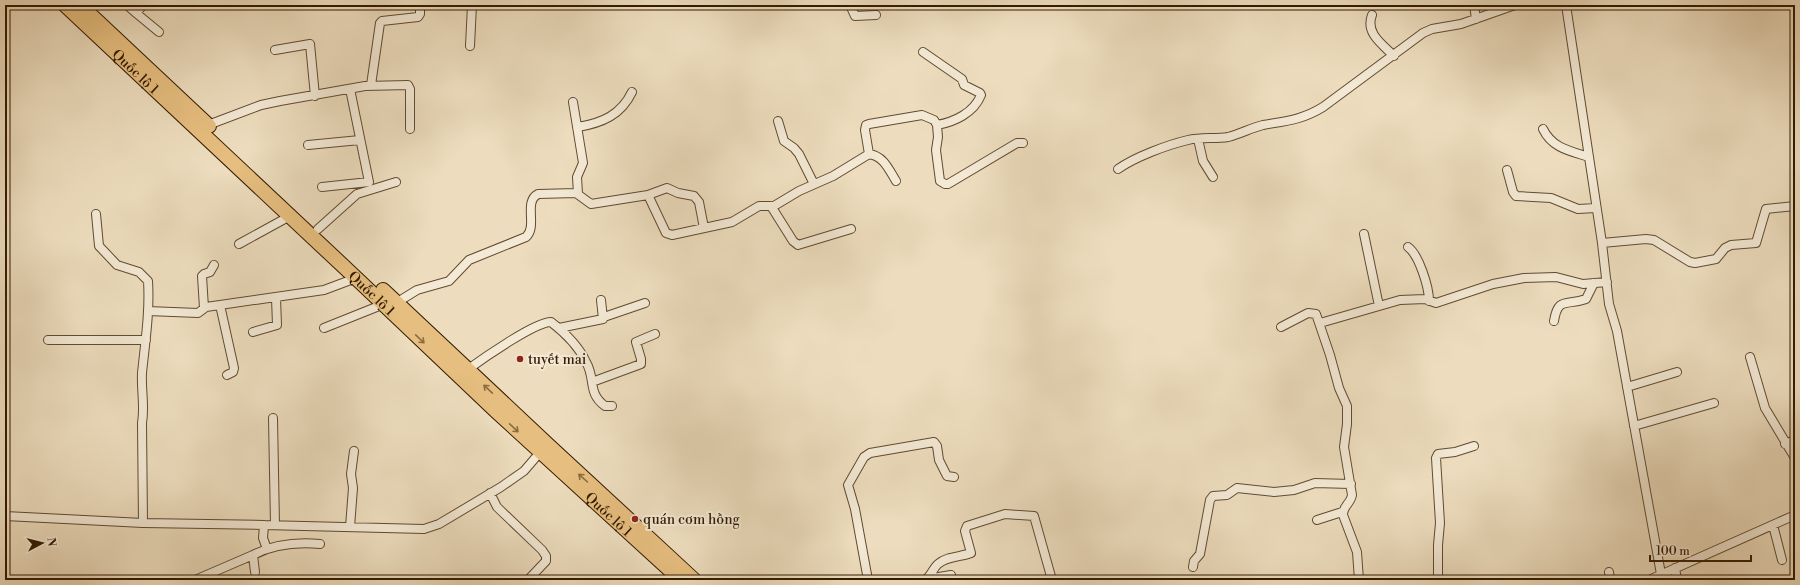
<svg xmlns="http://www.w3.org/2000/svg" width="1800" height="585" font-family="'Libre Bodoni',serif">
<rect width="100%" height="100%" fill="#edddbe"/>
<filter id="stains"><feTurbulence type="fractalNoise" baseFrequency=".005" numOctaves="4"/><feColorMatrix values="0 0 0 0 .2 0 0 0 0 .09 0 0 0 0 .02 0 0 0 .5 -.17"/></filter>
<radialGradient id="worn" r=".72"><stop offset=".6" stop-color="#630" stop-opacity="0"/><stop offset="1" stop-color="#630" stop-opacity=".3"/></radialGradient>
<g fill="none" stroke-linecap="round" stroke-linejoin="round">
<!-- street casing -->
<g stroke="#614b30" stroke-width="10">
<path id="street" d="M127,5L136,13L143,5
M850,5L855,16L876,15
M1474,5L1476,19
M1566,5L1602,243L1609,304L1617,331L1661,574
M136,13L159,32
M1372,15C1365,33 1382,44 1394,56
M470,46L472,5
M275,50L310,44L315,96
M923,52L962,79L964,85L980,93L981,95C974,113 954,122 937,125
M371,85L380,23L382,21L418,17L420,14V5
M573,102L583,163L577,177L578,194
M778,121L784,141L794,148L799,154L814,184
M208,125L261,105L280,101L365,86L408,85L410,89V129
M578,127C602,123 621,115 632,92
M1543,129C1552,148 1570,151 1589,157
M1198,139L1203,161L1213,177
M308,145L360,140
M869,154C884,156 889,170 896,181
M1118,169C1135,157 1167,145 1188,140C1201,137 1215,139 1228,137C1240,134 1251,128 1263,125C1286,121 1302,120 1323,107L1423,33L1432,29L1461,24L1515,5
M1507,170L1513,192L1516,196L1551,198L1578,209L1596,208
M322,187L369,182L350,89
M648,195L667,188L678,193L694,196L699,202L704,228
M771,206L793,241L798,245L851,229
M96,214L99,246L117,265L139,272L148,281C150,312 145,343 142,373C141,390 145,406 142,423L143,523
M318,229L357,194L396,182
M1364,234L1379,306
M1602,243L1646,239L1654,240L1690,262L1695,263L1716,259L1725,248L1731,245L1756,243L1766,209L1795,206
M239,244L290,216
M1408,247C1419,255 1429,287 1429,301
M396,303L417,290L449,281L469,260L526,237C538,226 523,202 538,194L576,193L591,204L648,195L666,233L672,235L732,222L759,206H774L799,191L833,176L869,154L865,130L866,125L869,124L922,115L934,120L937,125L938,137L936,150L940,181L945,184H948L1017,143H1023
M220,305L234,368L233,372L227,375
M204,308L202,276L204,274L210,272L214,265
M148,311L198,313L206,307L324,290L356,278
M604,317L645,303
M1554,321C1558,296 1567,306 1586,299L1594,283
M1320,323L1400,300L1425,299L1436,303L1493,284L1524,278L1556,277L1583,284L1607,282
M1281,327L1308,313L1316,314L1330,355L1339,388L1347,406V424L1344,447L1352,495C1351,503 1342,507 1343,515L1357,552L1359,580
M324,328L384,304
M559,328L603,319L601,300
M253,332L277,325L276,298
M48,340H146
M1750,357L1765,408L1795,458
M467,370C482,359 535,322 551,322C564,332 579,347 586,362C596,379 587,393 605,406H612
M592,382L641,364V359L636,342L655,334
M1627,387L1677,372
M273,418L275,525
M1634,426L1714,403
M1785,444L1795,440
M490,493L497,507L542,550L546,556V561L528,580
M5,516L143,523L264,525L424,529L439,524L501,487L524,471L542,450
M1317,520L1342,512
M264,525L263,538L267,549
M1773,525L1782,560
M350,527L353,488L351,474L354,451
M1193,567L1194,561L1200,554L1210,500L1213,496L1227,495L1237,488L1274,492L1294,490L1315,483L1351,484
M1675,568L1677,580
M255,572L253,555C274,544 297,542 320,544
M1609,572L1610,580
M927,579L951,575
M195,580L253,555
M868,580L855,509L848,485L864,457L870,453L934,442L937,446L939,460L947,476L954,477
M924,580C931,578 932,569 938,564C947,556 961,557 971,553L965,531L967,526L1005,514L1034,516L1052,580
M1438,580V545L1440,523L1436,458L1438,454L1455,452L1474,446
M1649,580L1795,515"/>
</g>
<!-- highway casing -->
<g stroke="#321a00" stroke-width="16">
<g id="highway">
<path id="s1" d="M65,5L356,278L496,411L681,580"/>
<path d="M80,5L209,126"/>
<path d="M383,290L547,444L694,580"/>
</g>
</g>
<!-- street -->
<use href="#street" stroke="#f3e9d5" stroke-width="8"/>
<!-- highway -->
<use href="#highway" stroke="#e6be7f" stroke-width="14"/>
</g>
<!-- one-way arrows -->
<defs><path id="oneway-shaft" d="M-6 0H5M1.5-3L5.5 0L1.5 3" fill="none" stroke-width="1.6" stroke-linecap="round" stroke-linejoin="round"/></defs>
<g stroke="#8c6c40">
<use href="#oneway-shaft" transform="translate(420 339) rotate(44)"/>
<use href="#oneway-shaft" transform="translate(488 389) rotate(-137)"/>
<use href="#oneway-shaft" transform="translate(514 428) rotate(43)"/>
<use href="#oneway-shaft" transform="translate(583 478) rotate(-138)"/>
</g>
<!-- markers -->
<g fill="#8f2418" stroke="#f3e9d5" stroke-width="1.5">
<circle cx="520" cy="359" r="4"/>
<circle cx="635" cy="519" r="4"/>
</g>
<g text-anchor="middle" stroke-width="4" stroke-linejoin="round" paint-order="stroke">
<!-- street labels -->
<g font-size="14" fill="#321a00" stroke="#f3e9d5">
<text dy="5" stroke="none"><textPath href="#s1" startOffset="97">Quốc lộ 1</textPath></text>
<text dy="5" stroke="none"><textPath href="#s1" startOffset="421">Quốc lộ 1</textPath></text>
<text dy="5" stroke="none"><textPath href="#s1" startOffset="745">Quốc lộ 1</textPath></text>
</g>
<!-- poi labels -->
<g font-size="14" fill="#321a00" stroke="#f3e9d5" text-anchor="start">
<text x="528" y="364">tuyết mai</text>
<text x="643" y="524">quán cơm hồng</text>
</g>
</g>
<!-- margin -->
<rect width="1800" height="585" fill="none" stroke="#edddbe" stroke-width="20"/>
<rect x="6" y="6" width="1788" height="573" fill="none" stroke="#321a00" stroke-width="2"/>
<rect x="10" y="10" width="1780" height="565" fill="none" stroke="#321a00"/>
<!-- north arrow -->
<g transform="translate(42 543) rotate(83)" stroke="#f3e9d5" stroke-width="3" paint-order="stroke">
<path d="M0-3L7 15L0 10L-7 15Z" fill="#321a00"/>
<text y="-6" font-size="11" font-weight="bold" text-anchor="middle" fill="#321a00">N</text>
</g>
<!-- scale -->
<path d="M1650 555v6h101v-6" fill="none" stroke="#321a00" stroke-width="2"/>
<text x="1656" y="555" font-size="12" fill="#321a00" stroke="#f3e9d5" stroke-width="3" paint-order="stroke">100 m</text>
<rect width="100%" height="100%" filter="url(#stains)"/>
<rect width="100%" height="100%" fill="url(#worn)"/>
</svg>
